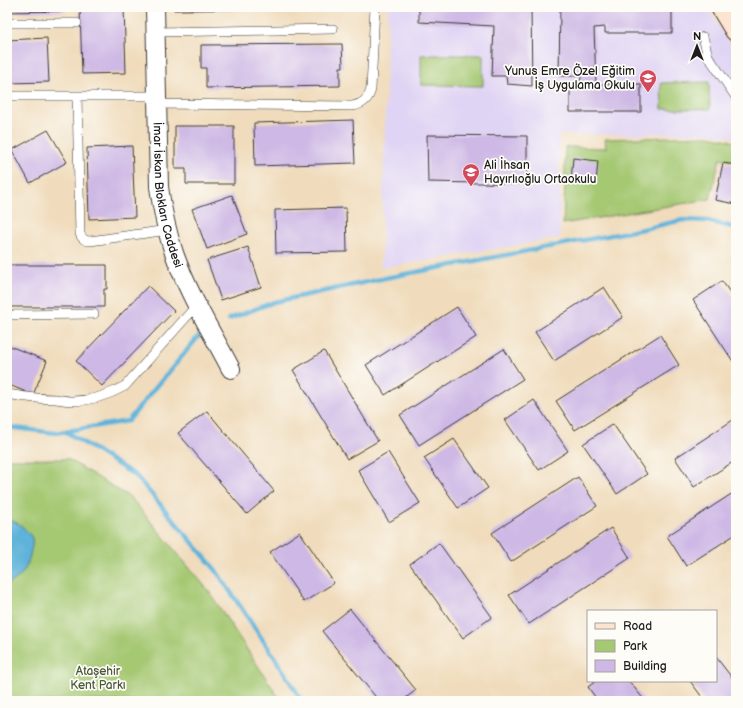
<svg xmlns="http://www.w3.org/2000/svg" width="743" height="708" font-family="'Balsamiq Sans',sans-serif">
<rect width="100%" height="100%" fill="#fdfcf7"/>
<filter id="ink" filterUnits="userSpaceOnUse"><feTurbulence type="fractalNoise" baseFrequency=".025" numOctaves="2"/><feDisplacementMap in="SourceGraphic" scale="8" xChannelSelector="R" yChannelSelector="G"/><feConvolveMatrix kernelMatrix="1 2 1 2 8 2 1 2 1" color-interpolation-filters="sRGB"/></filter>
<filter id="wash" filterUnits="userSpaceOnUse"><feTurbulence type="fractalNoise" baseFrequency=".012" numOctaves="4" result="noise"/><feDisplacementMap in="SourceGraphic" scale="16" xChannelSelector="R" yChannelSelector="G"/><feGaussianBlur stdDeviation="0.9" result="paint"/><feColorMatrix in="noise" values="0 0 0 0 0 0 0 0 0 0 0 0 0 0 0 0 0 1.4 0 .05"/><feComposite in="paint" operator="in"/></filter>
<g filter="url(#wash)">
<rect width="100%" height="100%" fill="#f0dcbc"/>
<!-- built -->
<path fill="#e0d4f4" d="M388,7H707L736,54V140L732,137L709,133L559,135L560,238L381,268Z"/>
<!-- green -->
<path fill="#a5c872" stroke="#607247" d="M421,55H483V86L421,85Z
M709,82L710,109H662L661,83Z
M708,136L729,140L736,143V162L720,159L710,199L563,224L565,186V147L606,148L605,139Z
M7,459H68L131,498L208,590L281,701H7Z"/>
<!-- water -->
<path fill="#5eb3da" stroke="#3d687b" d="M7,520C13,520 19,524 24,528C26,530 30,534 32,538C33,541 32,547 31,550C28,568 23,576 7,585Z"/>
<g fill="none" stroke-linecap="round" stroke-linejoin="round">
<!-- stream -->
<path stroke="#5eb3da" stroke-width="4.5" d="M229,319L274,302L390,277L643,229L683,220L707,221L736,228
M7,427L55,433L128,421L198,337
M65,431L136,476L215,569L275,658L302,701"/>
</g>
<g id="blocks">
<!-- building -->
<path fill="#ceb8e5" d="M7,7H65V11L7,12Z
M80,7H124L126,73L82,74Z
M174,7H315V9L174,10Z
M419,7H531L532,86L507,84L506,76H492L494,26L419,22Z
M560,7H672V33H605V27L594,28L596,84H641V112H570V85H580L581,76H559Z
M47,38L49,82L7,83V40Z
M342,44L343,67H340V86L206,88V68H201V45Z
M353,120L355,163L255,166L254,123Z
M175,126H234V184H186V169H175Z
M48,130L67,162L30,183L12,150Z
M427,135L527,136V184L428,182Z
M132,146L135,217L89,219L87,148Z
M573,158L598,161L596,183L571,181Z
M723,163L736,165V204L715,200Z
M232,195L247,234L207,249L192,209Z
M346,208L347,252L276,253L275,210Z
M248,247L261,287L221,300L207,260Z
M7,265H107V289H104V307H7Z
M722,281L736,301V366L693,300Z
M148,286L174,311L102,386L76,361Z
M604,287L623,317L554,361L535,332Z
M457,307L476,337L385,395L366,365Z
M660,335L679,365L575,430L556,401Z
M7,345L47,361L33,395L7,384Z
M504,349L523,379L419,445L400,415Z
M324,351L378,441L347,459L293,370Z
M534,400L568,451L539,470L505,420Z
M207,411L274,491L247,514L178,433Z
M736,418V460L694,487L675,458Z
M613,424L647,474L617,494L583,444Z
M454,439L488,488L458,508L424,458Z
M388,452L420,503L389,522L358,470Z
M578,477L597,506L511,562L492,533Z
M736,491V534L686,566L667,536Z
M611,528L630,558L529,624L509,595Z
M300,532L334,583L304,602L270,552Z
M439,543L492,617L463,638L410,564Z
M350,609L416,690L402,701H379L322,631Z
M716,657L736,683V701H705L690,681H716Z
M596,681H629L645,701H598L588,687Z"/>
</g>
</g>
<g filter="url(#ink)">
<use href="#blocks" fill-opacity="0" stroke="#3c3934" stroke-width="1"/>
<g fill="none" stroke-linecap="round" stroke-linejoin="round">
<!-- lane casing -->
<g stroke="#3c3934" stroke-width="10">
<path id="lane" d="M7,23H77
M156,32L333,29
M703,37L708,56L736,97
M7,96H157
M77,96L80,234C82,239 85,241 90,241L168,230
M157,104L353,106C363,104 369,99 371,89L375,7
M7,315L94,314
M7,394C24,397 40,399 56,399C62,400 67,401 72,401C91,401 109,395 125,386L197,305"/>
</g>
<!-- street casing -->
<g stroke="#3c3934" stroke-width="20">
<g id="street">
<path id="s1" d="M155,7L159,187C162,209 167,232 174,253C188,293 211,331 231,369"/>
</g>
</g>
<!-- secondary casing -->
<g stroke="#3c3934" stroke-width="24">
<path id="secondary" d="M722,7L736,30"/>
</g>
<!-- lane -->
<use href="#lane" stroke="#fff" stroke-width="9"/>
<!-- street -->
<use href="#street" stroke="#fff" stroke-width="18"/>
<!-- secondary -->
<use href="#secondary" stroke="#fde4d1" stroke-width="22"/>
</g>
</g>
<!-- icons -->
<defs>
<g id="school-pin" transform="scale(0.9)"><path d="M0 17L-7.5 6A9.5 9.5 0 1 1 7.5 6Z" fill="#d1495b" stroke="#fdfcf7"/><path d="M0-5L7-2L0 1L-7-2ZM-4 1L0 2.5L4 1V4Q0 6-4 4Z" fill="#fff"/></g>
</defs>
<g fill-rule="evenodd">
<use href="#school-pin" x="648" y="78"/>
<use href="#school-pin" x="471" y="172"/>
</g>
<g text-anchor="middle" stroke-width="3.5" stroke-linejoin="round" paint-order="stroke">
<!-- poi labels -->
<g font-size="12" fill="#1c1c1c" stroke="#fdfcf7" text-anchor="end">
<text x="635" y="75">Yunus Emre Özel Eğitim<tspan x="635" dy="14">İş Uygulama Okulu</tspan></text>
<text x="484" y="169" text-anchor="start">Ali İhsan<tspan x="484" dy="14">Hayırlıoğlu Ortaokulu</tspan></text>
</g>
<!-- street labels -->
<g font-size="12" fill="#1c1c1c" stroke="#fdfcf7">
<text dy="4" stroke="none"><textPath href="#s1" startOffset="189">İmar İskan Blokları Caddesi</textPath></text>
</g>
<!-- park labels -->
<g font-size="12" fill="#4c583a" stroke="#fdfcf7">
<text x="98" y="675">Ataşehir<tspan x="98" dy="14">Kent Parkı</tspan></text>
</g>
</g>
<!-- margin -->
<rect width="743" height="708" fill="none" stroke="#fdfcf7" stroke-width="24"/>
<!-- legend -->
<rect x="587" y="610" width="130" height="72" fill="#fdfcf7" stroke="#a3a29f"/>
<rect x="595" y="623" width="20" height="6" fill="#fde4d1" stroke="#a3a29f"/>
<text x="623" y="630" font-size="12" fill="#1c1c1c">Road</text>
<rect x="595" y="640" width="20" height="12" fill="#a5c872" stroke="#a3a29f"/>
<text x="623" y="650" font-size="12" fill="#1c1c1c">Park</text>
<rect x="595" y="660" width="20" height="12" fill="#ceb8e5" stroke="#a3a29f"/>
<text x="623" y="670" font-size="12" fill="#1c1c1c">Building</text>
<!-- north arrow -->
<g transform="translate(697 46)" stroke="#fdfcf7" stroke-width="3" paint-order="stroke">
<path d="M0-3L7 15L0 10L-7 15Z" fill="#1c1c1c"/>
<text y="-6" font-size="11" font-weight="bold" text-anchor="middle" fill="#1c1c1c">N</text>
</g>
</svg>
